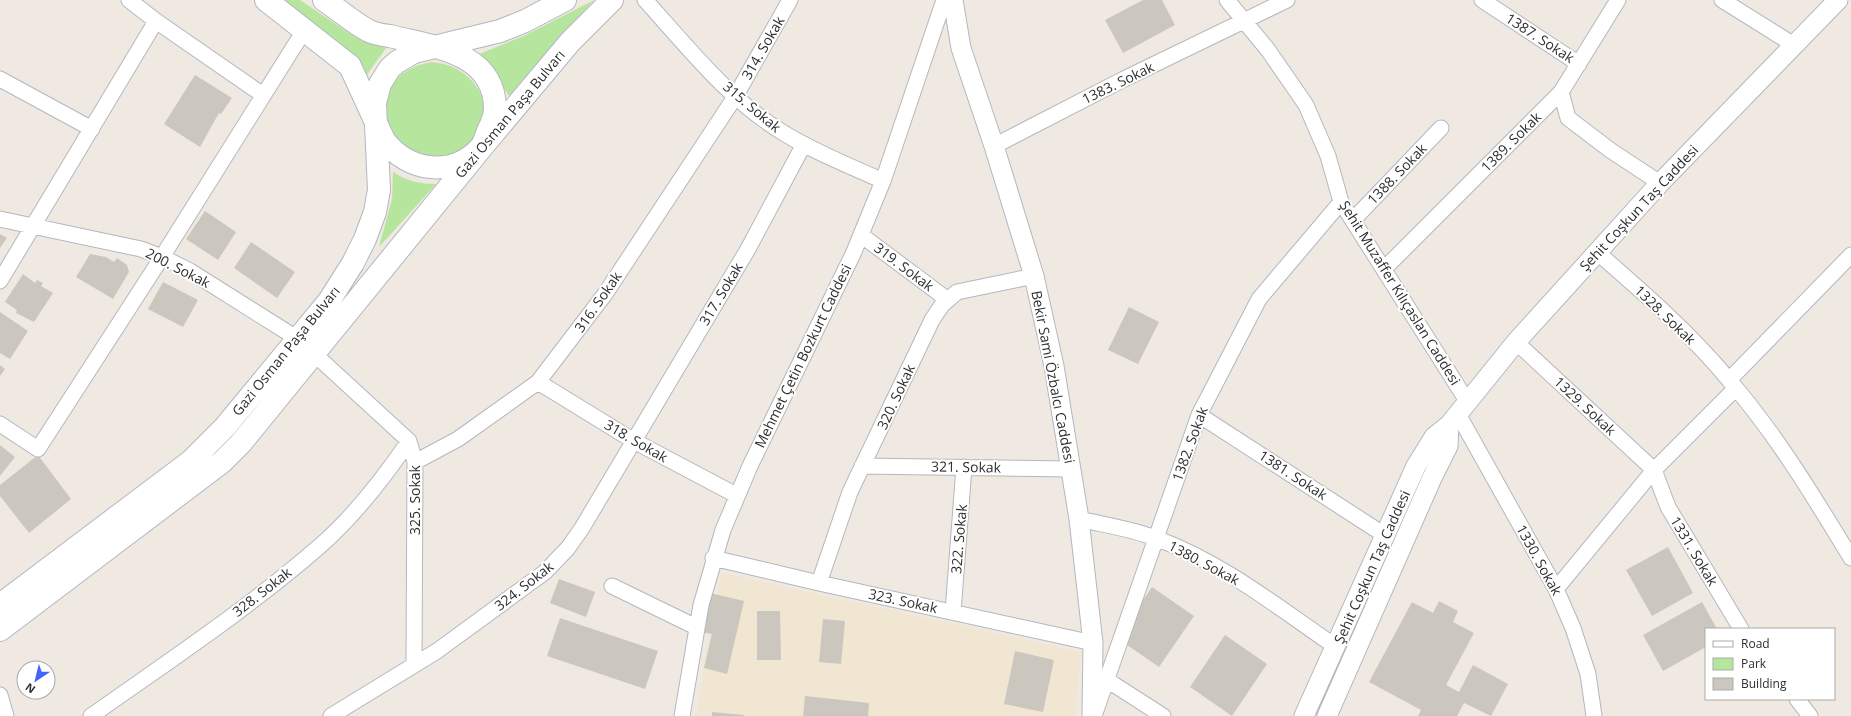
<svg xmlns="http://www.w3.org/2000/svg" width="1851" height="716" font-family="'Open Sans',sans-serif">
<rect width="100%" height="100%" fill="#efe9e1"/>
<!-- education -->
<path fill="#f0e6d1" d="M722,573L1081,652L1075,716H697L702,676Z"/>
<!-- green -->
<path fill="#b6e59e" d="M277,0H300L355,37L386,48L366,76Z
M594,0L509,96L498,79L477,55L526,35Z
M432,62C473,65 502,107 472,142C469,145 465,151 461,153C452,157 433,158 422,160L389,134C388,126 385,117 385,109C383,82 409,65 432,62Z
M393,172C406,181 421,184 436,184L379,247L392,199Z"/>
<!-- building -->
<path fill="#cbc7bf" d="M1143,0H1162L1175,25L1123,53L1105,20Z
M195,75L232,98L221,114L219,113L200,147L164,124Z
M205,211L236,232L218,260L186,239Z
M0,234L7,238L0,248Z
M251,242L295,272L277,298L234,268Z
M90,254L106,257L114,262L117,258L127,265L129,272L113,299L76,277Z
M23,274L35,283L37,280L43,283L41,286L53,293L34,322L16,313L17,310L5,302Z
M163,282L198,300L183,327L148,309Z
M1129,307L1159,322L1138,364L1108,350Z
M0,312L28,331L10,359L0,353Z
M0,365L5,369L0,376Z
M0,445L15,457L0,476Z
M38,455L71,499L29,533L0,496V485Z
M1668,547L1693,593L1652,616L1626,570Z
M559,579L595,592L586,617L550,603Z
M1152,587L1194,616L1159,667L1117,638Z
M710,593L744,601L727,674L704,668L712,634L701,632Z
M1439,601L1458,611L1453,622L1474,633L1446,685L1459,692L1473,665L1508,684L1491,716L1464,703L1457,716H1418L1421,710L1369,682L1412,602L1433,613Z
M1702,602L1717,629H1706V647L1663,671L1643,635Z
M757,611H780L781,660H757Z
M560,618L658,651L645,689L547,656Z
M823,619L845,621L841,664L819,662Z
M1225,635L1267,664L1232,716L1190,687Z
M1015,651L1054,660L1043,712L1004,704Z
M805,696L869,703L868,716H803Z
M712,712L744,715V716H712Z"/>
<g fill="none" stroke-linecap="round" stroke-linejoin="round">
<!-- minor casing -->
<g stroke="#b4b7c1" stroke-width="17">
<path id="minor" d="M129,0L156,21L263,95
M645,0C687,46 728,99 782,132C814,152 850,166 883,181
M1227,0L1268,50L1306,105L1328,156L1341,202L1467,401
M1482,0L1579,64
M1722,0L1794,45
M0,79L92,129
M1561,92L1568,118L1610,150L1660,183
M994,146L1124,79L1287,0
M0,219L141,249L162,257L190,271L298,339L409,441L415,462L414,665
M1353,220L1441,128
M861,235L948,300
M1598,253C1644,293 1690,333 1729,380C1776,434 1814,497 1851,558
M1385,268L1561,92L1618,0
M0,281L156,21
M1516,342L1654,470L1668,507L1741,629
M1729,380L1851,255
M538,382L634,441L736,495
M1458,414L1556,589L1573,628L1588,674L1594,716
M1199,415L1386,536
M0,424L38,449L162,257L305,29
M415,462L458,439L538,382L605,294L735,97L790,0
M862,466L1070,469
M1079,519C1105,525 1133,529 1158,539C1223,563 1279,608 1336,647
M713,558L819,583L1093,643
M819,583L850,492L932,320L942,305L957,292L1034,276
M612,586L696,627
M1556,589L1654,470L1736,388
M953,612L964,467
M1107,680L1163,716
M0,695L6,716
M1797,699L1810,716
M1095,713L1199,415L1259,299L1341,202
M91,716C169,661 249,608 321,545C353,517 385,476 409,441
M331,716L437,651L545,572L568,548L582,528L748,249L804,144
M682,716L701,605L723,530L750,466L853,254L883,181L944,0"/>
</g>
<!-- tertiary casing -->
<g stroke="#b4b7c1" stroke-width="21">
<path id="tertiary" d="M953,0L961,48L994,146L1034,276L1054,366L1079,519L1093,643L1092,716
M1304,716L1416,466L1434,437L1449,425L1516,342L1660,183L1838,0
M1327,716L1432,478L1448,446L1449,425"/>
</g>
<!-- secondary casing -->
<g stroke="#b4b7c1" stroke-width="24">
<path id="secondary" d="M266,0L350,66L384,140C408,172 453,178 481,147C484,143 486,136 488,131C492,123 495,116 495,108C494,51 432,47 390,36C383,35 375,34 369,31C354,23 339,10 324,0
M0,605L191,461L225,427L329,301L353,263L365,239L375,212L379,190L375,103L380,84L390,68L397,62L414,52L500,31L525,21L565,0
M0,630L222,462L241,443L482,147L570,42L612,0"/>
</g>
<!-- minor -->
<use href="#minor" stroke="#fff" stroke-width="15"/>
<!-- tertiary -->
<use href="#tertiary" stroke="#fff" stroke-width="19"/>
<!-- secondary -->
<use href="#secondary" stroke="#fff" stroke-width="22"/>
</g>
<g text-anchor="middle" stroke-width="4" stroke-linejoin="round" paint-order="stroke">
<!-- street labels -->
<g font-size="14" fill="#2e2e2e" stroke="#fff">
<text transform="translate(1540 38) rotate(33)" y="5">1387. Sokak</text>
<text transform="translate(763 48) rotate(-60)" y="5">314. Sokak</text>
<text transform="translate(1118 83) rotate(-26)" y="5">1383. Sokak</text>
<text transform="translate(752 107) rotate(40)" y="5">315. Sokak</text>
<text transform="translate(510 114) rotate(-50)" y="5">Gazi Osman Paşa Bulvarı</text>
<text transform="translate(1511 142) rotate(-45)" y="5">1389. Sokak</text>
<text transform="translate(1397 174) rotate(-46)" y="5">1388. Sokak</text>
<text transform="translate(1639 208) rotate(-47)" y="5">Şehit Coşkun Taş Caddesi</text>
<text transform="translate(904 267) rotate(37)" y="5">319. Sokak</text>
<text transform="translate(178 268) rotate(27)" y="5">200. Sokak</text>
<text transform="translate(1400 293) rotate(58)" y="5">Şehit Muzaffer Kılıçaslan Caddesi</text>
<text transform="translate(721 294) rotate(-59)" y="5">317. Sokak</text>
<text transform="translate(598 302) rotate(-55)" y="5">316. Sokak</text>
<text transform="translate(1665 315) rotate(44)" y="5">1328. Sokak</text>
<text transform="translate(286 351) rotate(-51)" y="5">Gazi Osman Paşa Bulvarı</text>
<text transform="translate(803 356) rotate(-64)" y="5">Mehmet Çetin Bozkurt Caddesi</text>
<text transform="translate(1053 377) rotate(79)" y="5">Bekir Sami Özbalcı Caddesi</text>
<text transform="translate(896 397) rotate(-65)" y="5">320. Sokak</text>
<text transform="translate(1585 406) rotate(43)" y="5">1329. Sokak</text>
<text transform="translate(636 441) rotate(30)" y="5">318. Sokak</text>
<text transform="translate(1190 444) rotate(-70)" y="5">1382. Sokak</text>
<text transform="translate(966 467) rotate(1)" y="5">321. Sokak</text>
<text transform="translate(1293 475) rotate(33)" y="5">1381. Sokak</text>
<text transform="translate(415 500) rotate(-90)" y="5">325. Sokak</text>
<text transform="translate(959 539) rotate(-85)" y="5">322. Sokak</text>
<text transform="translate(1694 551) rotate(59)" y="5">1331. Sokak</text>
<text transform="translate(1539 560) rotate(61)" y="5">1330. Sokak</text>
<text transform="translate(1204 563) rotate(28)" y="5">1380. Sokak</text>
<text transform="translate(1372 567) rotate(-66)" y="5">Şehit Coşkun Taş Caddesi</text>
<text transform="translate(524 586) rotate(-38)" y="5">324. Sokak</text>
<text transform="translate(262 592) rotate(-38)" y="5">328. Sokak</text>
<text transform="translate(903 601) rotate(12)" y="5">323. Sokak</text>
</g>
</g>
<!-- legend -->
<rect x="1705" y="628" width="130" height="72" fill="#ffffff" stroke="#ababab"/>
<rect x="1713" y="641" width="20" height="6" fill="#ffffff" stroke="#ababab"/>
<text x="1741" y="648" font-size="12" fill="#2e2e2e">Road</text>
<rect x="1713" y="658" width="20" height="12" fill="#b6e59e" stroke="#ababab"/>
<text x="1741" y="668" font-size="12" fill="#2e2e2e">Park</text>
<rect x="1713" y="678" width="20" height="12" fill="#cbc7bf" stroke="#ababab"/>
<text x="1741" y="688" font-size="12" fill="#2e2e2e">Building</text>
<!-- north arrow -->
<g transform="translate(36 680) rotate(215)"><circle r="19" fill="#ffffff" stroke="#ababab"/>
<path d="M0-3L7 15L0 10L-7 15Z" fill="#4264fb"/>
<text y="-6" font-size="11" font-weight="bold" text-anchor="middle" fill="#2e2e2e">N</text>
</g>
</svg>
